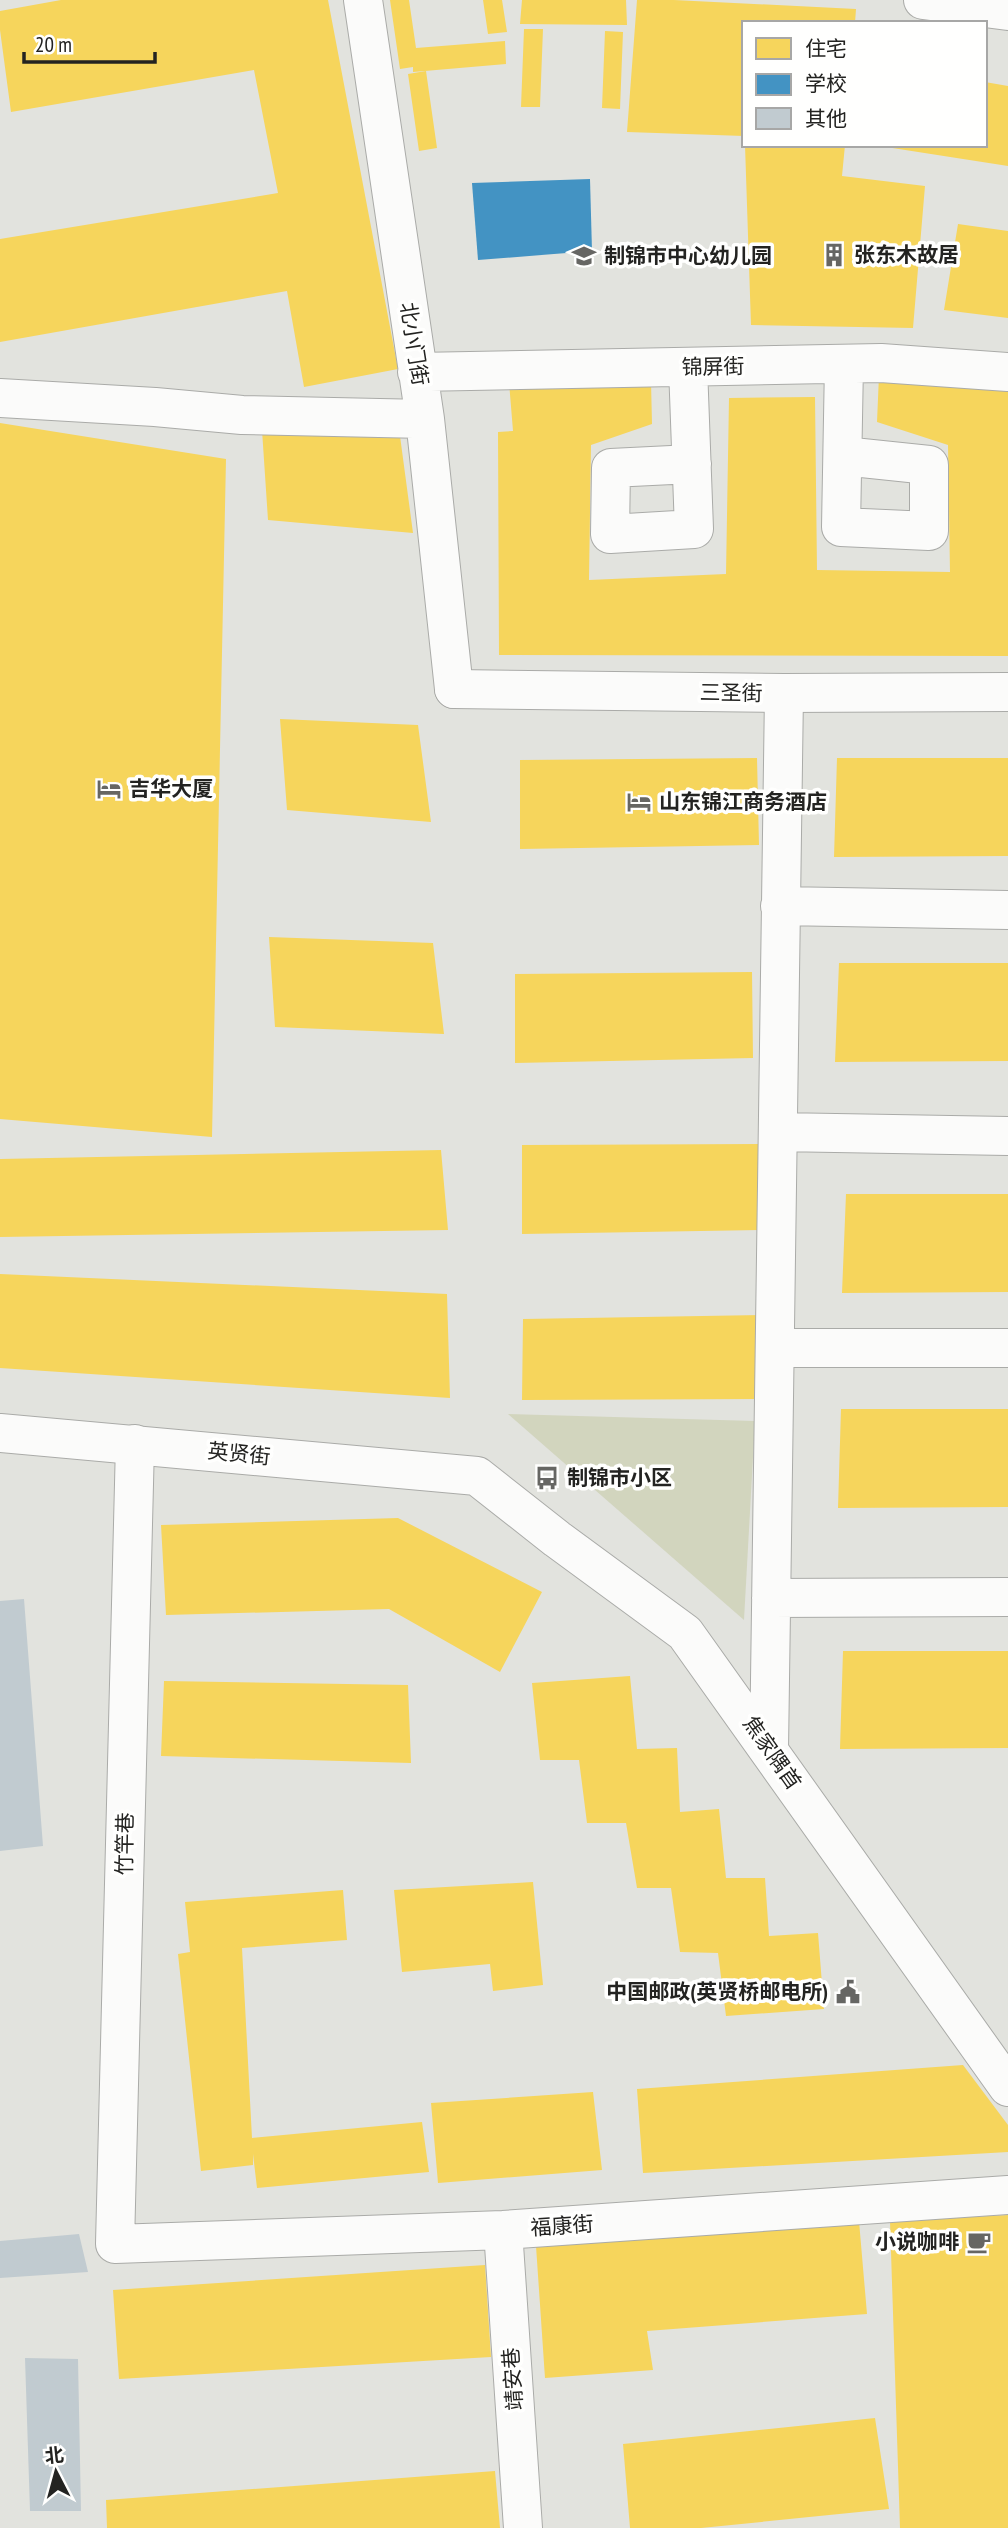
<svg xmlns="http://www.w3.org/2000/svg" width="1008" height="2528" font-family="'PT Sans Narrow','Noto Sans SC',sans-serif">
<rect width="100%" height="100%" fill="#e2e3de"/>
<!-- green -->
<path fill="#d2d5be" d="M508,1414L755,1421L744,1620Z"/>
<!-- homes -->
<path fill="#f6d55c" d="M61,0H328L398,369L304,387L287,291L0,342V239L278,193L254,70L11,112L0,30V11Z
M390,0H409L416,48L505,41L506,64L413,72V67L400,69Z
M483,0H502L507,32L488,34Z
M522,0H626L627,25L520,24Z
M637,0H674L856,9L855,23H744V136L627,132Z
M524,29H543L540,107H521Z
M605,31L623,32L620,109L602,108Z
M426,71L437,148L419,151L408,74Z
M985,82L1008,86V166L886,147L985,145Z
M745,145H845L842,176L925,186L913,328L751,325Z
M958,224L1008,231V318L944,310Z
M879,375L1008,385V656L499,655L498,432L513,431L509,382L651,381L652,424L591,445L589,580L726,574L729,398L815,397L817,570L950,572L948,445L877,422Z
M0,423L226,459L212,1137L0,1119Z
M262,430L400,436L413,533L268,520Z
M280,719L418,725L431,822L287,810Z
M757,758L759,845L520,849V760Z
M837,758H1008V856L834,857Z
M269,937L433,943L444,1034L275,1027Z
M839,963H1008V1061L835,1062Z
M752,972L753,1058L515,1063V974Z
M760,1144V1230L522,1234V1145Z
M441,1150L448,1230L0,1237V1159Z
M846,1194H1008V1292L842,1293Z
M0,1274L447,1294L450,1398L0,1368Z
M762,1315L759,1399L522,1400L523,1319Z
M841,1409H1008V1507L838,1508Z
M398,1518L542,1592L500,1672L389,1609L166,1615L161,1525Z
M843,1651H1008V1748L840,1749Z
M630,1676L637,1749L677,1748L680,1812L719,1809L726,1878H765L769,1936L818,1933L824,2009L726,2016L718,1953L680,1952L671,1888H637L626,1823H587L579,1760H540L532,1683Z
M164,1681L408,1685L411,1763L161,1756Z
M533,1882L543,1985L493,1991L490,1964L402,1972L394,1890Z
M343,1890L347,1940L242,1948L252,2138L422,2122L429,2172L257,2188L253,2154V2165L201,2171L178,1954L190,1952L185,1902Z
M963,2065L1008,2125V2152L643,2173L637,2089Z
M593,2092L602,2170L438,2183L431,2103Z
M1008,2215V2528H900L890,2221Z
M859,2221L867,2314L647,2331L653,2370L545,2378L536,2246Z
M485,2265L491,2357L119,2379L113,2290Z
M875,2418L889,2509L701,2528H630L623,2444Z
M495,2471L500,2528H107L106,2500Z"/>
<!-- schools -->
<path fill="#4393c3" d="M590,179L592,251L478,260L472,183Z"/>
<!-- building -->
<path fill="#c1cbd0" d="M24,1599L43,1846L0,1851V1601Z
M79,2234L88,2272L0,2278V2241Z
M25,2358L78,2359L81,2511H30Z"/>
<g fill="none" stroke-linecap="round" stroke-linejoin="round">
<!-- minor casing -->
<g stroke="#aaaba8" stroke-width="40">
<path id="minor" d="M363,0L425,419L454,689
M923,0L1008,11
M688,367L694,529L610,534L611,468L692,464
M417,372L881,363L1008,372
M0,398L155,407L242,415L425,419
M843,456L929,465V531L841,527L844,364
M780,906L1008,910
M778,1132L1008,1136
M775,1348H1008
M135,1444L115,2244L503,2230L1008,2195
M771,1598L1008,1597
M769,1750L784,693
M503,2230L523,2528"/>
</g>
<!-- tertiary casing -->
<g stroke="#aaaba8" stroke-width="40">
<path id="tertiary" d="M454,689L784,693L1008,692
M0,1433L477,1476L557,1539L685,1633L1008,2087"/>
</g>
<!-- minor -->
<use href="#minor" stroke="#fbfbfa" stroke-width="38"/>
<!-- tertiary -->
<use href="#tertiary" stroke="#fbfbfa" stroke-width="38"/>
</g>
<!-- icons -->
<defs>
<g id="building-bare" transform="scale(1.89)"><path d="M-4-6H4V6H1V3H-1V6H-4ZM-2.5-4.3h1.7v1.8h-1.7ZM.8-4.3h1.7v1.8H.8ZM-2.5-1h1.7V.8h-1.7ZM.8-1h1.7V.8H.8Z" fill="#666663" stroke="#fffffe" stroke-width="2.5" paint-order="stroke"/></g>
<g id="school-bare" transform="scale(1.89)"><path d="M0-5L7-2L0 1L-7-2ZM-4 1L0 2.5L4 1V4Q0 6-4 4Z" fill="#666663" stroke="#fffffe" stroke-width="2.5" paint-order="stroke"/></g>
<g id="hotel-bare" transform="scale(1.89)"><path d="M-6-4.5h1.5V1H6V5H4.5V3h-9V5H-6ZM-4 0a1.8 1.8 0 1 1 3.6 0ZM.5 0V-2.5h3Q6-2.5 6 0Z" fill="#666663" stroke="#fffffe" stroke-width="2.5" paint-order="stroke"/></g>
<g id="bus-bare" transform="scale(1.89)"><path d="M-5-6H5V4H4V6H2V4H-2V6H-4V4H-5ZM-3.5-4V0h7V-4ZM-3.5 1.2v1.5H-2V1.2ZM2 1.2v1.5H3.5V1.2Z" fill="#666663" stroke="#fffffe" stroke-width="2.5" paint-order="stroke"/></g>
<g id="civic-bare" transform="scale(1.89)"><path d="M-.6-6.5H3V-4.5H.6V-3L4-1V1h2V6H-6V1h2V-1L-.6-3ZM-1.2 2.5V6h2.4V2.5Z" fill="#666663" stroke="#fffffe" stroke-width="2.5" paint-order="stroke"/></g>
<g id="cafe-bare" transform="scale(1.89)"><path d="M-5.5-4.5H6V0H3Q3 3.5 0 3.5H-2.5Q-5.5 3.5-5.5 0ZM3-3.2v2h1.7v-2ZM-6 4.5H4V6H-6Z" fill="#666663" stroke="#fffffe" stroke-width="2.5" paint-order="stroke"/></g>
</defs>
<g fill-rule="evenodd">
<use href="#building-bare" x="834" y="255"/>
<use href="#school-bare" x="584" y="256"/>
<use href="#hotel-bare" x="109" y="789"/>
<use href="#hotel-bare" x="639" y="802"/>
<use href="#bus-bare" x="547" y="1478"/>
<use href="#civic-bare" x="848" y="1992"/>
<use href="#cafe-bare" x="979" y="2242"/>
</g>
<g text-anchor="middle" stroke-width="7" stroke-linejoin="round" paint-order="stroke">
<!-- poi labels -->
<g font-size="21" font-weight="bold" fill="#232321" stroke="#fffffe" text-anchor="start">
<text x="854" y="262">张东木故居</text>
<text x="604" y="263">制锦市中心幼儿园</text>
<text x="129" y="796">吉华大厦</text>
<text x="659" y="809">山东锦江商务酒店</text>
<text x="567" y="1485">制锦市小区</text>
<text x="828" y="1999" text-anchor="end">中国邮政(英贤桥邮电所)</text>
<text x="959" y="2249" text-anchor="end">小说咖啡</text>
</g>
<!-- street labels -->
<g font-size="21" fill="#232321" stroke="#fffffe">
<text transform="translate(414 344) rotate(81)" y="7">北小门街</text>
<text transform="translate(713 367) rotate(-1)" y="7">锦屏街</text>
<text transform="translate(731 693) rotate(1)" y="7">三圣街</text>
<text transform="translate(239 1454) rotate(6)" y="7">英贤街</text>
<text transform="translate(772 1753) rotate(55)" y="7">焦家隅首</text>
<text transform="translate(125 1844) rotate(-89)" y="7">竹竿巷</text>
<text transform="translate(562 2226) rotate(-4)" y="7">福康街</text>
<text transform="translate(513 2379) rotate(-94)" y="7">靖安巷</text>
</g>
</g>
<!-- legend -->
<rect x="742" y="21" width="245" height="126" fill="#fffffe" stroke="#a7a7a6" stroke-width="2"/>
<rect x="756" y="38" width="35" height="21" fill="#f6d55c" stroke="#a7a7a6" stroke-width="2"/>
<text x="805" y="56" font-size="21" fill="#232321">住宅</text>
<rect x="756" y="74" width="35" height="21" fill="#4393c3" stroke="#a7a7a6" stroke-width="2"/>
<text x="805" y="91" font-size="21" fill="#232321">学校</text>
<rect x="756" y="108" width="35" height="21" fill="#c1cbd0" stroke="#a7a7a6" stroke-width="2"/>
<text x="805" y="126" font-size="21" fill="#232321">其他</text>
<!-- north arrow -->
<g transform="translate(56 2472) rotate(354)" stroke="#fffffe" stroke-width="5" paint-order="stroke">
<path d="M0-5L12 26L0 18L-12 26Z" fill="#232321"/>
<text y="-10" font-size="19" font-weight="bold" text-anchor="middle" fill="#232321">北</text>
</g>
<!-- scale -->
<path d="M24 52v10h131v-10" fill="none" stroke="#232321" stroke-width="3.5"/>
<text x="35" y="52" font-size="21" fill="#232321" stroke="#fffffe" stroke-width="5" paint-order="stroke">20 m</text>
</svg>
